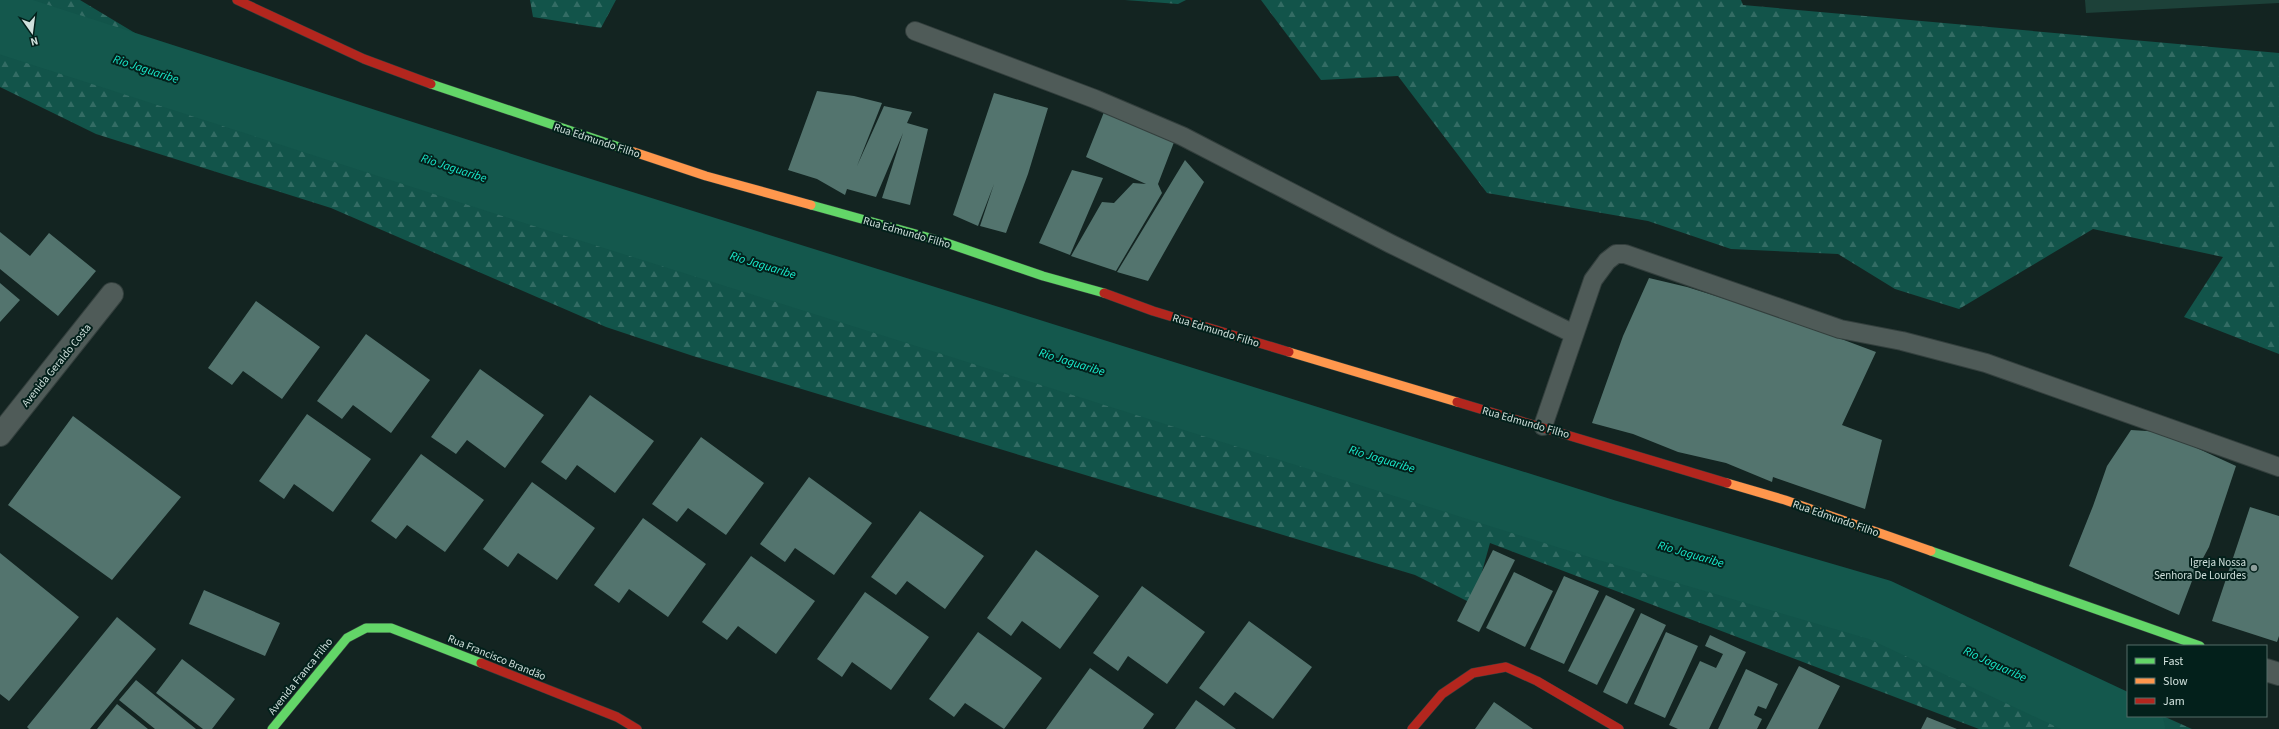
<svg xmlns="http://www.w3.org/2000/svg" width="2279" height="729" font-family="'Source Sans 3',sans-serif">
<defs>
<pattern id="forest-firs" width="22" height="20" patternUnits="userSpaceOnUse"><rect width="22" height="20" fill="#12544a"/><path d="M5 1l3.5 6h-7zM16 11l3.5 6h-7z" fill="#336c64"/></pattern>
</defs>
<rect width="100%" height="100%" fill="#132421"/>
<!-- forest -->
<path fill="url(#forest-firs)" d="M0,0H80L160,48L692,230L1956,624L2128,701V716H2163L2192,729H1979L1490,543L1473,604L1415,575L693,356L606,327L331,208L96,134L0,87Z
M530,0H616L601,28L533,17Z
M1125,0H1186L1178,4Z
M1261,0H1741L1743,5L2279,53V354L2184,317L2223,257L2093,229L1959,309L1895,289L1838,254L1731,249L1648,221L1487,193L1398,76L1321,80Z"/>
<!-- pitch -->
<path fill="#1d4139" d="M2085,0H2279V3L2086,13Z"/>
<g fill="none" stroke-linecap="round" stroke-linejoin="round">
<!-- river -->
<path stroke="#14584d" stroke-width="62" d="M0,22L532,193L1606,530L1880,610L2134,729"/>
</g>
<!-- building -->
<path fill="#53746e" d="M817,91L854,96L882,103L857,166L884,106L912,112L907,123L928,129L910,205L882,198L903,133L876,197L847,189L845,195L817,179L788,170Z
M994,93L1048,108L1028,174L1006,233L980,226L994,184L978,226L953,215Z
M1104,112L1176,137L1158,184L1162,193L1116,271L1071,256L1102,202L1114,203L1133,183L1146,184L1086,157Z
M1185,160L1204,182L1148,281L1117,272Z
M1072,170L1103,178L1070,255L1039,243Z
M0,232L30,256L49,233L96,271L58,316L0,269Z
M1649,278L1687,287L1780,316L1876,352L1842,425L1882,440L1865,509L1773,477L1772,482L1726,463L1678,452L1633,434L1592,423L1623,336Z
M0,283L20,300L0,322Z
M256,301L320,347L282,399L243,371L232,385L208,368Z
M366,334L430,380L391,433L353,405L342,419L317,401Z
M480,369L544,415L505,468L467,440L456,454L431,437Z
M590,395L654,441L615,493L577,465L566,480L541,462Z
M307,414L371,459L333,512L294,484L284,499L259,481Z
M73,416L181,497L112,580L8,505Z
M2131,430L2162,432L2236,466L2209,547L2195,573L2179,615L2069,566L2093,506L2107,466Z
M701,437L764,483L726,535L688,508L677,522L652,504Z
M421,454L484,500L445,552L407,525L396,539L371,521Z
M809,477L872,523L834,575L795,548L785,562L760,544Z
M532,482L595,528L557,580L518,553L508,567L483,549Z
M2250,507L2279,516V636L2277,642L2212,621Z
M920,511L984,556L945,609L907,581L896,595L871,577Z
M643,518L706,564L668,617L629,589L619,603L594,585Z
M1036,550L1099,596L1060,649L1022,621L1011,636L987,618Z
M1493,550L1515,560L1479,632L1457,621Z
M0,553L79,617L9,701L0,694Z
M751,556L815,601L776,654L738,626L727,640L702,622Z
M1514,572L1553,591L1525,647L1486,628Z
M1564,576L1599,591L1564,664L1530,649Z
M1142,586L1205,632L1167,684L1128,656L1118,671L1093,653Z
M204,590L280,623L265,656L189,624Z
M865,592L929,637L891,690L852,662L842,677L817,659Z
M1606,595L1635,609L1597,685L1568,671Z
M1641,613L1666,625L1627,704L1603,692Z
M117,617L156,649L90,729H29L27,727Z
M1249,621L1312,667L1273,719L1235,692L1224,706L1199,688Z
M978,632L1042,678L1004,729L965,703L954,717L929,699Z
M1666,632L1698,646L1665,718L1634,704Z
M1710,635L1746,652L1709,729H1678L1669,725L1700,661L1716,668L1723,654L1705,646Z
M182,659L235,699L212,729H203L156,693Z
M1799,666L1840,686L1818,729H1766Z
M1090,668L1154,714L1143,729H1046Z
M1746,669L1778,684L1766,709L1758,706L1754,715L1762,719L1757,729H1718Z
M136,680L196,729H155L119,700Z
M1196,700L1236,729H1175Z
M1494,702L1533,729H1475Z
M117,704L148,729H97Z
M1927,717L1957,729H1921Z"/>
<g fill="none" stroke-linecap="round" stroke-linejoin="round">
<!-- lane casing -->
<g stroke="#333f3d" stroke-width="20">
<path id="lane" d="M915,31L1095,99L1182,136L1391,244L1574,334
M1543,426L1593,280L1607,261L1616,254H1625L1840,329L1902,341L1986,363L2279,467"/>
</g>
<!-- street casing -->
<g stroke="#333f3d" stroke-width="24">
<path id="street" d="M0,435L112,294
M2266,670L2279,674"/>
</g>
<!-- fast casing -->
<g stroke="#333f3d" stroke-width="10">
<path id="fast" d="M431,84L625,149
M811,205L941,241L1043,276L1104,293
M1931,551L2200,646
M272,729L347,638L366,628H391L481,663"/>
</g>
<!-- slow casing -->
<g stroke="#333f3d" stroke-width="10">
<path id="slow" d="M625,149L706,176L811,205
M1289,352L1457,402
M1727,483L1785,500L1931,551"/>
</g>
<!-- jam casing -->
<g stroke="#333f3d" stroke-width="10">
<path id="jam" d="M237,0L364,59L431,84
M1104,293L1153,311L1289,352
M1457,402L1727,483
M481,663L617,717L637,729
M1412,729L1442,694L1473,673L1506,667L1537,681L1619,729"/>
</g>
<!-- lane -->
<use href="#lane" stroke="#4f5b58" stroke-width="18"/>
<!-- street -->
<use href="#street" stroke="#4f5b58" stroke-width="22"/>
<!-- fast -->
<use href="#fast" stroke="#63d668" stroke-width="9"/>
<!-- slow -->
<use href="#slow" stroke="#ff974d" stroke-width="9"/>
<!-- jam -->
<use href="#jam" stroke="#b3261e" stroke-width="9"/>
</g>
<!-- markers -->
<circle fill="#8e9e9b" stroke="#03201b" stroke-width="1.5" cx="2254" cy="568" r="4"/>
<g text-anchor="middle" stroke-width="4" stroke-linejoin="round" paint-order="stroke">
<!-- street labels -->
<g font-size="11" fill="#d0e0dc" stroke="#03201b">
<text transform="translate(597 140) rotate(18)" y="4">Rua Edmundo Filho</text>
<text transform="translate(907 232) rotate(16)" y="4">Rua Edmundo Filho</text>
<text transform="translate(1216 330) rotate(17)" y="4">Rua Edmundo Filho</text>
<text transform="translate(56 365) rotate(-51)" y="4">Avenida Geraldo Costa</text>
<text transform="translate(1526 422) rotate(16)" y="4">Rua Edmundo Filho</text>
<text transform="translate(1836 518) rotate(19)" y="4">Rua Edmundo Filho</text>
<text transform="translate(497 657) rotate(22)" y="4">Rua Francisco Brandão</text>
<text transform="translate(300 676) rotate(-51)" y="4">Avenida Franca Filho</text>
</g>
<!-- poi labels -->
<g font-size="11" fill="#d0e0dc" stroke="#03201b" text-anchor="end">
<text x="2246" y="566">Igreja Nossa<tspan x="2246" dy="13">Senhora De Lourdes</tspan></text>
</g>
<!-- water labels -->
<g font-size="12" font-style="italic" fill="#19e9cb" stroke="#03201b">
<text transform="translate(146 69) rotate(18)" y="4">Rio Jaguaribe</text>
<text transform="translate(454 168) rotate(18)" y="4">Rio Jaguaribe</text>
<text transform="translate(763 265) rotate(17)" y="4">Rio Jaguaribe</text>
<text transform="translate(1072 362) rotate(17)" y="4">Rio Jaguaribe</text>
<text transform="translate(1382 459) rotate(17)" y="4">Rio Jaguaribe</text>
<text transform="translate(1691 554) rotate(16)" y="4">Rio Jaguaribe</text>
<text transform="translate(1995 664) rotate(25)" y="4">Rio Jaguaribe</text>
</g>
</g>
<!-- legend -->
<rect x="2127" y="645" width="140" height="72" fill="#03201b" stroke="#556d68"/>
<rect x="2135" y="658" width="20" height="6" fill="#63d668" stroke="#556d68"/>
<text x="2163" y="665" font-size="12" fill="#d0e0dc">Fast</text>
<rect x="2135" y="678" width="20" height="6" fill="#ff974d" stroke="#556d68"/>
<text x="2163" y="685" font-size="12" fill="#d0e0dc">Slow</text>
<rect x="2135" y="698" width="20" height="6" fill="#b3261e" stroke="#556d68"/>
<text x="2163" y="705" font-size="12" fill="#d0e0dc">Jam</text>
<!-- north arrow -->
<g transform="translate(32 32) rotate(166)" stroke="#03201b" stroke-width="3" paint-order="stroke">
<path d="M0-3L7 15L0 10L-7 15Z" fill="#d0e0dc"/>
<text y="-6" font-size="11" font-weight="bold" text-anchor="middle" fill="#d0e0dc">N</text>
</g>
</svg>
